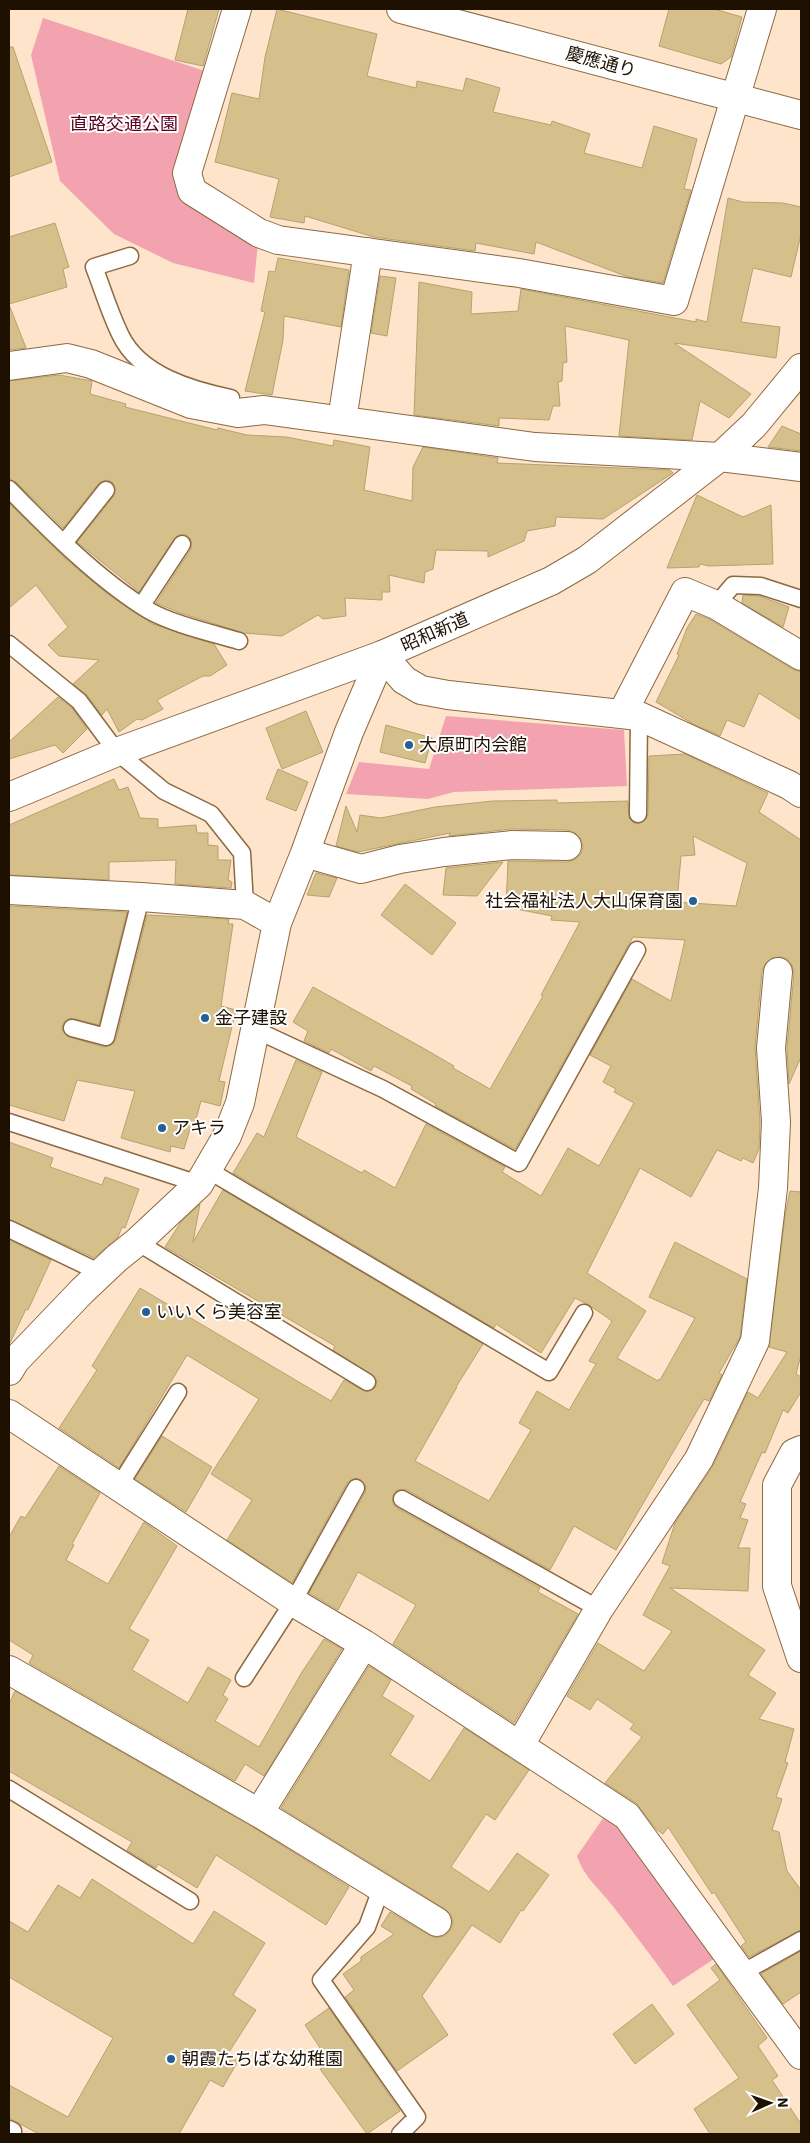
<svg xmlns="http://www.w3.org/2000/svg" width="810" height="2143" font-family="'IBM Plex Sans','Noto Sans JP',sans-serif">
<rect width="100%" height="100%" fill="#fde4ca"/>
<!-- green -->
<path fill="#f3a3af" d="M43,18L217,75L187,174L259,233L254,283L173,263L114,234L60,181L31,55Z
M446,716L624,730L627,786L454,792L428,799L346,794L359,762L429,769Z
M606,1814L633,1835L723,1953L673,1986C654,1960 635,1934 615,1909C602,1891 584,1878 577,1856Z"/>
<!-- building -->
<path fill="#d5c08b" stroke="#b6a26e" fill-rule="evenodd" d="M188,9H219L203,66L175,60Z
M277,9L377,34L367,76L416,88L417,81L463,91L466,78L500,88L493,112L551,125L552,121L590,134L584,153L642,168L654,126L697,139L684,189L691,190L663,283L628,277L536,242L534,254L476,243L475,251L374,237L305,216L304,223L270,217L279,179L215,162L232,93L259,99L265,57Z
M669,9H714L742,17L731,57L721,64L659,46Z
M9,47H13L52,162L9,177Z
M728,198L743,202L783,203L801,207V234L791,277L753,268L741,322L780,327L776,358L674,343L751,394L729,418L700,401L692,440L619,436L629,340L565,326L567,362L563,363L562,381L558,382L560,406H553L549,420L499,418V426L414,415L419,282L472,292L471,314L518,311L521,289L696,322V319L707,322Z
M55,223L69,267L63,269L67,287L9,304V237Z
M278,258L349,270L341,327L284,316L283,340L272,395L245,391L265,312L261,311L269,271L275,272Z
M380,276L396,278L387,336L371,333Z
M9,307H10L26,348L9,350Z
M59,375L92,381L90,394L126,404L125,407L217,430L218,428L247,435L286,437L333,446L334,440L370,447L364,490L412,501L413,467L423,447L498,458L497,463L670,470L673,473L603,519L556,517L555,526L527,531L524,541L488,557V551L436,550L433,569L425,572L424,583L389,575L390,592H382V600L345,598L346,616L323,619L318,615L282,636L244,633L183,614L156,603L191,549V540L187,535H178L174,539L139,592L77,542L114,496L115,487L112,482L107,480L99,483L63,528L16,482L9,479V381Z
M782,426L801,434V451L768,447Z
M697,495L743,517L771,505L773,564L709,566L700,564L699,567L667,568Z
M9,503L68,561L105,592L153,624L214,644L227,665L210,676H203L157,700L163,709L142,720L137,719L119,732L107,709L102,715L87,695L73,684L99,660L59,656L48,645L68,627L36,585L9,608Z
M743,595L759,596L789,607L783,627L742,603Z
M696,614L709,619L793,669L801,672V720L759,693L744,727L727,720L720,736L695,725L656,702L679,655L677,654L687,628Z
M58,697L72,708L87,729L63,753L55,745L9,759V742Z
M306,711L323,752L282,769L266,728Z
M386,725L432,738L425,763L380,752Z
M685,754L768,793L759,812L801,840V1057L789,1084L787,1048L794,973L792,965L787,959L780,957L772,958L766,963L762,971L755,1047L760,1122L759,1149L753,1163L743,1158L741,1161L717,1150L691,1197L640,1168L587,1273L646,1311L617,1358L658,1381L659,1379L660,1380L695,1318L649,1297L675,1242L747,1279L740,1337L719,1373L722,1375L709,1401L704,1399L616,1550L574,1526L550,1570L407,1490H397L393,1495V1504L397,1508L540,1588L538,1592L578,1614L514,1723L393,1644L416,1605L358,1572L338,1610L309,1593L365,1493L366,1487L361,1480L355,1478L347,1483L292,1583L227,1540L252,1500L211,1474L259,1399L187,1355L119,1468L59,1428L97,1370L92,1366L140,1288L331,1401L344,1380L366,1392L375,1388L377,1382L375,1377L333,1350L335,1346L165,1247L181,1222L200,1204L193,1242L223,1190L483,1344L456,1387H457L415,1461L489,1501L531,1430L519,1423L537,1391L569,1410L596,1364L589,1361L612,1321L589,1305L575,1298L541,1353L496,1324L494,1328L233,1173L257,1133L264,1137L296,1060L322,1072L296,1137L362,1173L364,1170L395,1188L426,1124L505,1167L502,1172L541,1196L568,1148L599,1166L634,1103L614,1092L616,1089L603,1082L611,1066L590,1055L632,979L671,1001L685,940L633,937L515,1149L435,1106L436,1104L411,1089L412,1086L374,1066L371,1071L331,1049L329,1053L304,1041L308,1031L293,1022L313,987L423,1048L454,1066L453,1068L490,1089L543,996L541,995L580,922L551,920L552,916L506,907L508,861L567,862L574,860L581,854L583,847L581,839L575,833L567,830L511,829L449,836L450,833L358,852L336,846L346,806L357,832L360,815L381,818L435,807L493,801L557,800V803L628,801L629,818L633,822L638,824L646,819L648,814L649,756ZM693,836L747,863L736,906L677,902L681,856L695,855Z
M278,769L308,782L296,811L266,799Z
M114,779L119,790L128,787L140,818L158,819V828L196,825L197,833H208V845L218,846V860H231L228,880L232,882L231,888L175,884L176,860L109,862V880L9,875V825Z
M503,862L477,896L443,895L446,868Z
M316,873L337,878L329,897L307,895Z
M405,884L456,923L432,955L381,915Z
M9,906L127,912L99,1025L70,1018L65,1021L62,1026L63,1031L69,1037L104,1047L113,1044L116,1039L147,915L229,919L228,924H233L221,1006L236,1010L219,1081L225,1082L220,1106L201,1101L193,1130L190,1129L184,1149L171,1146L170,1152L121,1138L135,1091L77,1080L64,1121L9,1105Z
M9,1142L53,1158L50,1167L102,1185L105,1177L139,1189L125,1228L122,1227L118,1237L94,1258L9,1219Z
M790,1191L801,1192V1355L796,1374L801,1377V1392L788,1413L783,1410L765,1453L762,1452L740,1502L746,1504L740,1518L748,1520L738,1548H750L748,1591L670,1588L765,1650L748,1675L776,1693L759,1719L794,1729L785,1762L788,1763L776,1797L782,1799L772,1830L779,1832L787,1871L801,1890V1930L749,1957L741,1946L746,1942L714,1892L712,1894L668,1827L663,1834L656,1829L636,1803L605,1783L642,1737L630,1729L634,1724L597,1699L590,1710L567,1696L598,1643L644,1671L672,1631L643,1615L670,1566L662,1563L675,1523L713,1466L748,1392L758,1398L787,1352L769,1347L785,1216Z
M9,1240L51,1260L28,1310L26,1309L9,1345Z
M162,1436L212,1467L186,1512L135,1479Z
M59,1466L100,1493L72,1544L74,1545L66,1560L108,1584L144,1522L177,1546L129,1629L149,1640L132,1670L188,1703L208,1667L231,1680L223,1695L228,1699L215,1721L259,1747L302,1672L324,1639L342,1649L264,1776L245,1764L235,1781L29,1663L33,1655L9,1640V1537L21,1516L25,1518Z
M369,1666L391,1680L382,1696L414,1716L390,1755L430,1781L464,1728L529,1770L495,1820L486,1814L451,1867L489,1892L517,1853L549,1875L523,1911L521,1910L500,1943L472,1925L422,1996L448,2035L397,2071L345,1997L354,1990L343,1974L361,1961V1957L394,1934L381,1926L390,1912L429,1935L436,1938L444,1936L450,1931L453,1923L451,1915L445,1909L281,1808Z
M15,1691L251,1826L349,1887L326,1925L216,1855L197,1888L158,1864L156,1868L127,1850L132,1842L9,1771V1704Z
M92,1879L193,1944L214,1911L265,1943L233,1995L256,2010L227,2055L238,2061L223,2087L210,2080L179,2134H39L9,2118V2085L68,2117L113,2038L9,1977V1921L28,1932L58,1885L80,1898Z
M801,1951V1992L783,2004L761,1974Z
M716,1964L767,2038L758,2046L778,2076L772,2080L801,2124V2134H710L694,2109L739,2078L687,2005L720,1980L711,1968Z
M652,2004L674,2034L635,2064L613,2034Z
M329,2008L400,2111L367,2134L320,2069L326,2065L316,2051L320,2048L305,2025Z"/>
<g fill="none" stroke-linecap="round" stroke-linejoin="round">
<!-- lane casing -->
<g stroke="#8d6940" stroke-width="19">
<path id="lane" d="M130,256L94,267C103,290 110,314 121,336C140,375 192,390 231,398
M9,489C49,530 99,580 148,610C172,624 212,633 239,641
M64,543L106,490
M142,605L182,544
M716,605L733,585L761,586L801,599
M9,644L79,701L117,752L164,791L211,814L242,853L245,905
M638,814L639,716
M72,1028L106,1037L141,897
M256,1030L383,1089L519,1163L637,950
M9,1122L199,1184
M208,1170L549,1372L584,1313
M9,1229L101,1273
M137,1242L367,1382
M119,1486L178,1392
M402,1499L599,1609
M244,1678L293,1602L356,1488
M9,1789L190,1901
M381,1889L367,1927L321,1980L417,2117L400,2134
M742,1973L801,1940
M9,2129L13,2131L12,2134"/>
</g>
<!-- street casing -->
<g stroke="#8d6940" stroke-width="30">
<path id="street" d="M237,9L187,173L192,191L259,233L278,240L519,273L674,301L762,9
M9,366L67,358L91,364L191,404L238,413L264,410L535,447L720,457L801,467
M342,420L368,252
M622,714L685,592L716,605L801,656
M305,853L361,869L400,859L444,852L512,845L567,846
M9,890L141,897L245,905L277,923
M9,1371L15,1361L82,1291L117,1258L137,1242L199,1184L227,1136L240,1103L277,923L305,853L349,732L382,655L404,680L421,690L448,695L639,716L789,785L801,793
M9,1414L293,1602L364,1644L627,1816L801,2055
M801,1450L794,1453L777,1485V1586L801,1658
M9,1670L259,1813L437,1922
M520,1745L599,1609L699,1459L755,1341L773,1188L776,1122L771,1048L778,972
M259,1813L364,1644"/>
</g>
<!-- secondary casing -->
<g stroke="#8d6940" stroke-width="30">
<path id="secondary" d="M9,797L117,752L382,655L551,581L587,560L720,457L754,425L801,368"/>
</g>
<!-- primary casing -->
<g stroke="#8d6940" stroke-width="30">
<path id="primary" d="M401,9L801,115"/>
</g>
<!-- lane -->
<use href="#lane" stroke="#fff" stroke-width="16"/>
<!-- street -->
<use href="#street" stroke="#fff" stroke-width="28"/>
<!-- secondary -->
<use href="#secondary" stroke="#fff" stroke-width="28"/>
<!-- primary -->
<use href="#primary" stroke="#fff" stroke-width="28"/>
</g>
<!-- markers -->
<g fill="#246097" stroke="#fff" stroke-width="2">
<circle cx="409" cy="745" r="5"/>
<circle cx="693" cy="901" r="5"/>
<circle cx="205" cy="1018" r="5"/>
<circle cx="162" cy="1128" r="5"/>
<circle cx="146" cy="1312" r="5"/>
<circle cx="171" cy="2059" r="5"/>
</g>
<g text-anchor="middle" stroke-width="4" stroke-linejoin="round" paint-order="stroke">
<!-- street labels -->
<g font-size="18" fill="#1e1102" stroke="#fff">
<text transform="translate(601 62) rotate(15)" y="6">慶應通り</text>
<text transform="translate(435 632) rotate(-24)" y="6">昭和新道</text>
</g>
<!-- park labels -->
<g font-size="18" fill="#580220" stroke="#fff">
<text x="124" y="130">直路交通公園</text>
</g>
<!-- poi labels -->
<g font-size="18" fill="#1e1102" stroke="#fff" text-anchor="start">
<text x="419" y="751">大原町内会館</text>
<text x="683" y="907" text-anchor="end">社会福祉法人大山保育園</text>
<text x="215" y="1024">金子建設</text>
<text x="172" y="1134">アキラ</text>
<text x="156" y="1318">いいくら美容室</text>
<text x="181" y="2065">朝霞たちばな幼稚園</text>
</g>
</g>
<!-- border -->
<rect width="810" height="2143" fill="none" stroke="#1e1102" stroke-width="20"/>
<!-- north arrow -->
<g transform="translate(770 2103) rotate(88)" stroke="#ffffff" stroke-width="4" paint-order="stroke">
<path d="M0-4L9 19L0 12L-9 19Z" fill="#1e1102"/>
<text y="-8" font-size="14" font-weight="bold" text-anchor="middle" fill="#1e1102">N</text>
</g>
</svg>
